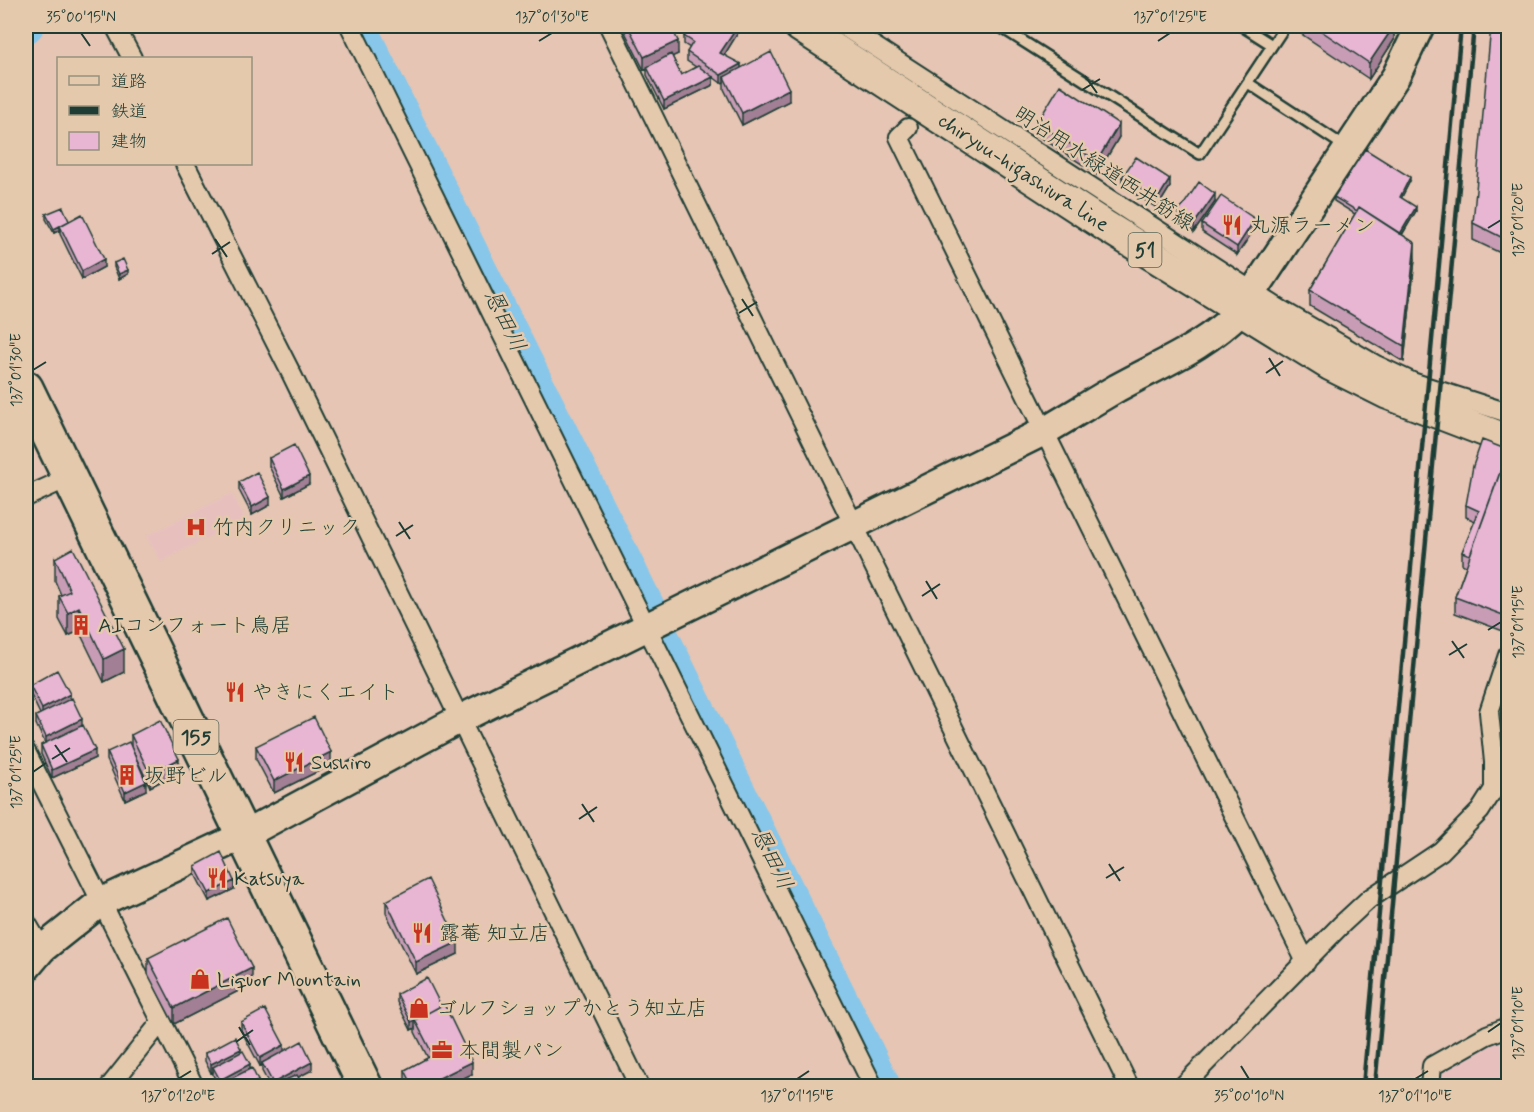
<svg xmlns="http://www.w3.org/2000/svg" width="1534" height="1112" font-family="Mynerve,'Klee One',sans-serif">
<rect width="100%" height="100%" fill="#e6c5b4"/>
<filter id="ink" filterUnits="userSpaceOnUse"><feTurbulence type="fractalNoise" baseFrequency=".0167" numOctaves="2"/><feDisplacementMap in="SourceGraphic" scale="12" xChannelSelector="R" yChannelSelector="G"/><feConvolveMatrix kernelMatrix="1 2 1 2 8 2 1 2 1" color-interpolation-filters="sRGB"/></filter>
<g filter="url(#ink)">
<!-- built -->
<path fill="#e7c0bd" d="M232,493L245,518L161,562L146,536Z
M1508,1034V1086H1439L1440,1076L1463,1055Z"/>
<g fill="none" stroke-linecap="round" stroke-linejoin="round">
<!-- river -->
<path stroke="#88c7e9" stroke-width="32" d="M360,26L653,615
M26,28L28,26
M660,630L885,1086"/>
<!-- lane casing -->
<g stroke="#1f3d34" stroke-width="14">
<path id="lane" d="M999,26L1200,154L1285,26
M1242,26L1272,45
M1248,83L1347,148"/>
</g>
<!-- street casing -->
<g stroke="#1f3d34" stroke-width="22">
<path id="street" d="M115,26L132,58
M350,26L873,1086
M609,26L1129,1086
M843,26L1278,308L1376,365L1412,382L1508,413
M908,128L899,137L1306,962
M185,164L291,373L639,1086
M26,497L70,477
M26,752L194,1086
M26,922L42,949
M110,1086L161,1022
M1183,1086L1342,924L1369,899L1441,851L1480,811L1494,789V762L1489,712L1508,655
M1430,1086L1432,1066L1487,1035L1508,1027"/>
</g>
<!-- secondary casing -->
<g stroke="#1f3d34" stroke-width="32">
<path id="secondary" d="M26,968L42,949L101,902L244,835L458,720L1045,431C1069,417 1093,402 1117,388C1164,362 1202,349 1241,310L1396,76L1420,26"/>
</g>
<!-- primary casing -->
<g stroke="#1f3d34" stroke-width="34">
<path id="primary" d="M799,26L1107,227L1330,365L1388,394L1508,440"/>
</g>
<!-- highway casing -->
<g stroke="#1f3d34" stroke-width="38">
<path id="highway" d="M26,388L365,1086"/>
</g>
<!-- lane -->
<use href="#lane" stroke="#e5c9ac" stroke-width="9"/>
<!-- street -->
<use href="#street" stroke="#e5c9ac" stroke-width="18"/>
<!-- secondary -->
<use href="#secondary" stroke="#e5c9ac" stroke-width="27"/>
<!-- primary -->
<use href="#primary" stroke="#e5c9ac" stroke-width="30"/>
<!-- highway -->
<use href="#highway" stroke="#e5c9ac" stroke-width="33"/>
<!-- rail -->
<path stroke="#1f3d34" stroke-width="4.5" d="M1363,1086L1461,26
M1375,1086L1474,26"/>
</g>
<!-- wall -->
<path fill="#c89cb5" stroke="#1f3d34" stroke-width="1.5" d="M622,26H671L678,54L672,56L681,75L696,67L687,61V52L690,48L684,44V36L739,26V31L724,55L789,101L742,125L724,89V82L721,83L713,77V85L664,109L647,75V69L644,70Z
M1300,26H1394V40L1369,79L1300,33Z
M1509,26V257L1473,240V223Z
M1037,123L1119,137L1097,174L1037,135Z
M1122,177L1170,187L1157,208L1122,186Z
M1410,181L1401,198L1416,211L1402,235L1415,259L1404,362L1310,306V290L1355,214L1334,201V197Z
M1215,202L1194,232L1178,221V213Z
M46,214L69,221L104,267L82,279L60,234V230L54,233L46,219Z
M1202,224L1255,228L1237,255L1202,232Z
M114,263L128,274L119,279L114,267Z
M1509,448V617L1503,631L1455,613V597L1466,566L1462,564V552L1475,521L1466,517V505Z
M269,458L309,484L284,497L269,466Z
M239,482L270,505L252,515L239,490Z
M55,558L124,672L104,682L79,631L68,636L59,619V596L61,595L55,581Z
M30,685L70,699L82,726L95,758L52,778L41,754V745L45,743L36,724V716L40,714L30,693Z
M131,735L179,772L150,787L131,747Z
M256,746L331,765L274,793L256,759Z
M107,752L146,790L125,800L107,760Z
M195,866L234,889L209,901L195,874Z
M386,901L458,954L416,974L386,913Z
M148,958L252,984L174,1024L148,974Z
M397,994L472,1074L447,1086H407L405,1082V1070L428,1058L415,1032V1028L411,1030L397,1002Z
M241,1022L312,1070L298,1077L303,1086H270L262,1071V1065L260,1066L241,1030Z
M241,1052L258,1085L263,1086H219L213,1075V1072L211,1073L205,1061V1053Z"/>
<!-- shaded-wall -->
<path fill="#a27f94" stroke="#1f3d34" stroke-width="1.5" d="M738,26H739V31L720,62V53Z
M1394,26V40L1369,79V63Z
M678,41V54L644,70V57Z
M741,64V72L724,77V82L721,83V75Z
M713,77V85L664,109V101Z
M789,89V101L742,125V113Z
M1119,124V137L1097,174V161Z
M1410,177V181L1400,201V197Z
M1170,179V187L1157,208V200Z
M1215,194V202L1194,232V224Z
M1416,207V211L1398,241V237Z
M1255,219V228L1237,255V247Z
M60,226V230L54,233V229Z
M1415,243V259L1404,362V346Z
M104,259V267L82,279V271Z
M128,270V274L119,279V274Z
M309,476V484L284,497V489Z
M270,497V505L252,515V507Z
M1509,601V617L1503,631V615Z
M79,607V631L68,636V613Z
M124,649V672L104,682V659Z
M70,694V702L42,717V709Z
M82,719V728L46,745V737Z
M95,750V758L52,778V770Z
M331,752V765L274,793V781Z
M179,759V772L150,787V774Z
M146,782V790L125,800V792Z
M234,881V889L209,901V893Z
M458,942V954L416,974V962Z
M252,968V984L174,1024V1008Z
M441,1006L415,1020V1028L411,1030V1022Z
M284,1045V1053L262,1063V1065L260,1066V1058Z
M241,1049V1057L213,1067V1072L211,1073V1064Z
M312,1062V1070L281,1086L274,1085V1086H273V1083Z
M472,1062V1074L447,1086H423Z
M250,1064V1073L222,1083V1086H220V1080Z
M258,1081V1086H247Z"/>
<!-- building -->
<path fill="#e8b5d3" stroke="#1f3d34" stroke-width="1.5" d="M628,26H671L678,41L644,57Z
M693,26H738L720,53L741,64L721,75L687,52L693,42L684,36Z
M1314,26H1394L1369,63Z
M1491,26H1509V241L1473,223Z
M771,52L789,89L742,113L724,77Z
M671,54L681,75L698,66L713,77L664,101L647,67Z
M1060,85L1119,124L1097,161L1037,123Z
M1365,149L1410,177L1400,197L1416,207L1400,234L1359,207L1357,211L1334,197Z
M1136,157L1170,179L1157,200L1122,177Z
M1199,182L1215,194L1194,224L1178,213Z
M1221,196L1255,219L1237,247L1202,224Z
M63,207L69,221L54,229L46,214Z
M1359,207L1415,243L1404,346L1310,290Z
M82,214L104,259L82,271L60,226Z
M123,259L128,270L119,274L114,263Z
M1482,440L1508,450L1470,555L1462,552L1479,511L1466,505L1473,466Z
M294,445L309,476L284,489L269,458Z
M1509,448V601L1503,615L1455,597Z
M257,472L270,497L252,507L239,482Z
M73,548L124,649L104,659L79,607L68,613L59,596L70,591L55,558Z
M57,670L70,694L42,709L30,685Z
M72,698L82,719L46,737L36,716Z
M314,717L331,752L274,781L256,746Z
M160,720L179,759L150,774L131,735Z
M83,725L95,750L52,770L41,745Z
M129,742L146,782L125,792L107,752Z
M221,852L234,881L209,893L195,866Z
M428,879L458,942L416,962L386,901Z
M227,918L252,968L174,1008L148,958Z
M427,978L441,1006L411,1022L397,994Z
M444,1004L472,1062L423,1086H413L405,1070L433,1055L415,1020Z
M265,1009L284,1045L260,1058L241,1022Z
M235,1037L241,1049L211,1064L205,1053Z
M302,1041L312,1062L273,1083L262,1063Z
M243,1051L250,1064L220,1080L213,1067Z
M252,1068L258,1081L247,1086H223L222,1083Z
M297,1075L303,1086H275L274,1085Z
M262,1083L263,1086H255Z"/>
</g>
<!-- ticks -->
<path fill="none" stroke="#1f3d34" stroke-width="2" d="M81,33L90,46M539,41L552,33M1158,41L1170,33M1085,76L1097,93M1082,90L1100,79M1488,228L1501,220M215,239L227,257M212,254L230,242M742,299L753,316M739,313L757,302M1269,358L1280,376M33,370L46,362M1266,373L1283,361M399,522L410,539M396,536L413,525M926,581L937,599M922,596L940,584M1488,630L1501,622M1452,641L1464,658M1449,655L1467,644M55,745L67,762M52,759L70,748M33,772L46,763M582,804L594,822M579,819L597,807M1109,864L1120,881M1106,878L1124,867M239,1027L250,1045M1488,1032L1501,1023M236,1042L253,1030M1241,1066L1249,1079M178,1079L191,1071M797,1079L809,1071M1415,1079L1428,1071"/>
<!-- icons -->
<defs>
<g id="restaurant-bare" transform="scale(1.62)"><path d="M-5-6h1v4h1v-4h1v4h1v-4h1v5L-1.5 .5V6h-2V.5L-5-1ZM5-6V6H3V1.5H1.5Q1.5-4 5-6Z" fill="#c8321e" stroke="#e5c9ac" stroke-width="2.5" paint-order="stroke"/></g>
<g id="hospital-bare" transform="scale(1.62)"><path d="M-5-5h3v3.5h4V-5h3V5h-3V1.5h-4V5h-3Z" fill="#c8321e" stroke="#e5c9ac" stroke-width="2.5" paint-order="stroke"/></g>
<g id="building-bare" transform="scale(1.62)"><path d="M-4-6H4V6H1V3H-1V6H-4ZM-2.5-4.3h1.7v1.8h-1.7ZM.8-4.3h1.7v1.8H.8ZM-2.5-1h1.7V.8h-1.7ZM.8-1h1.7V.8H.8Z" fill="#c8321e" stroke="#e5c9ac" stroke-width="2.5" paint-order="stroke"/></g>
<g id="shop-bare" transform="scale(1.62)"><path d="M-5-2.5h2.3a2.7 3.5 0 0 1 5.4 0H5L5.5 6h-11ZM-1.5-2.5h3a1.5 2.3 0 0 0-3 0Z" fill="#c8321e" stroke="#e5c9ac" stroke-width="2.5" paint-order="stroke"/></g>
<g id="office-bare" transform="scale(1.62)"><path d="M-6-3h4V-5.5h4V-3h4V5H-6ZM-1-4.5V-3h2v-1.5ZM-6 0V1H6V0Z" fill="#c8321e" stroke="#e5c9ac" stroke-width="2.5" paint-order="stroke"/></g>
</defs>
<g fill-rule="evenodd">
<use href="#restaurant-bare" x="1232" y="225"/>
<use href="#hospital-bare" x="196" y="527"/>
<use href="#building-bare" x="81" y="625"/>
<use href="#restaurant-bare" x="235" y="692"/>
<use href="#restaurant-bare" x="294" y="762"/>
<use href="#building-bare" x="127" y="775"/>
<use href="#restaurant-bare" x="217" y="878"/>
<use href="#restaurant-bare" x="422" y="933"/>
<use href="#shop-bare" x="200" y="979"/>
<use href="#shop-bare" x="419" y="1008"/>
<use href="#office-bare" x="442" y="1050"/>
</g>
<g text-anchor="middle" stroke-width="5" stroke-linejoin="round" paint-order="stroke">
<!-- shield labels -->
<g fill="#e5c9ac" stroke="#5a6758" stroke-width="1.5">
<rect x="1128.5" y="233" width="33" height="34" rx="4.5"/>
<rect x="173.5" y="720" width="45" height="34" rx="4.5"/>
</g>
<g font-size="20" font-weight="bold" fill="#1f3d34">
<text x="1145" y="257">51</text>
<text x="196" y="744">155</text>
</g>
<!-- street labels -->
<g font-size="21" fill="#1f3d34" stroke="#e5c9ac">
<text transform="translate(1104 168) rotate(33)" y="7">明治用水緑道西井筋線</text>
<text transform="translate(1024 172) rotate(33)" y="7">chiryuu-higashiura line</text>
</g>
<!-- poi labels -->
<g font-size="21" fill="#1f3d34" stroke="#e5c9ac" text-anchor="start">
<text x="1249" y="232">丸源ラーメン</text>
<text x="213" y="534">竹内クリニック</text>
<text x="98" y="632">AIコンフォート鳥居</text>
<text x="252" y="699">やきにくエイト</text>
<text x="311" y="769">Sushiro</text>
<text x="144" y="782">坂野ビル</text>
<text x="234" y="885">Katsuya</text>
<text x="439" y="940">露菴 知立店</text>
<text x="217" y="986">Liquor Mountain</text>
<text x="436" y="1015">ゴルフショップかとう知立店</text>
<text x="459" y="1057">本間製パン</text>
</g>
<!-- water labels -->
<g font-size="22" font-style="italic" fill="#24443d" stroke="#e5c9ac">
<text transform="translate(506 320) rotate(64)" y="8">恩田川</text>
<text transform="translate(773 858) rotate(64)" y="8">恩田川</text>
</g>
</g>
<!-- margin -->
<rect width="1534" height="1112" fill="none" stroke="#e5c9ac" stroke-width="66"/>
<!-- legend -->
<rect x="57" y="57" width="195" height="108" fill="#e5c9ac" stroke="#96917c" stroke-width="1.5"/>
<rect x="69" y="76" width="30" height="9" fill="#e5c9ac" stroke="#96917c" stroke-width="1.5"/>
<text x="111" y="87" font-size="18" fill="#1f3d34">道路</text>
<rect x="69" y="106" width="30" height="9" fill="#1f3d34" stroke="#96917c" stroke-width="1.5"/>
<text x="111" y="117" font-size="18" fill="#1f3d34">鉄道</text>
<rect x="69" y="132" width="30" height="18" fill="#e8b5d3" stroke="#96917c" stroke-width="1.5"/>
<text x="111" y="147" font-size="18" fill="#1f3d34">建物</text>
<rect x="33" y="33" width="1468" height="1046" fill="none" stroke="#1f3d34" stroke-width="2"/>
<g font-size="15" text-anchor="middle" fill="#1f3d34">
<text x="81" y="22">35°00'15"N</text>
<text x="552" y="22">137°01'30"E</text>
<text x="1170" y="22">137°01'25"E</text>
<text transform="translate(1518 220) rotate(-90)" y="5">137°01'20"E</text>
<text transform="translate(16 370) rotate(-90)" y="5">137°01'30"E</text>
<text transform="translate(1518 622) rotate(-90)" y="5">137°01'15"E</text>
<text transform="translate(16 772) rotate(-90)" y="5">137°01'25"E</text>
<text transform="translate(1518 1023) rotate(-90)" y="5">137°01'10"E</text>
<text x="178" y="1101">137°01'20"E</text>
<text x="797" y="1101">137°01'15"E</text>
<text x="1249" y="1101">35°00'10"N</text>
<text x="1415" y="1101">137°01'10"E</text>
</g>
</svg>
